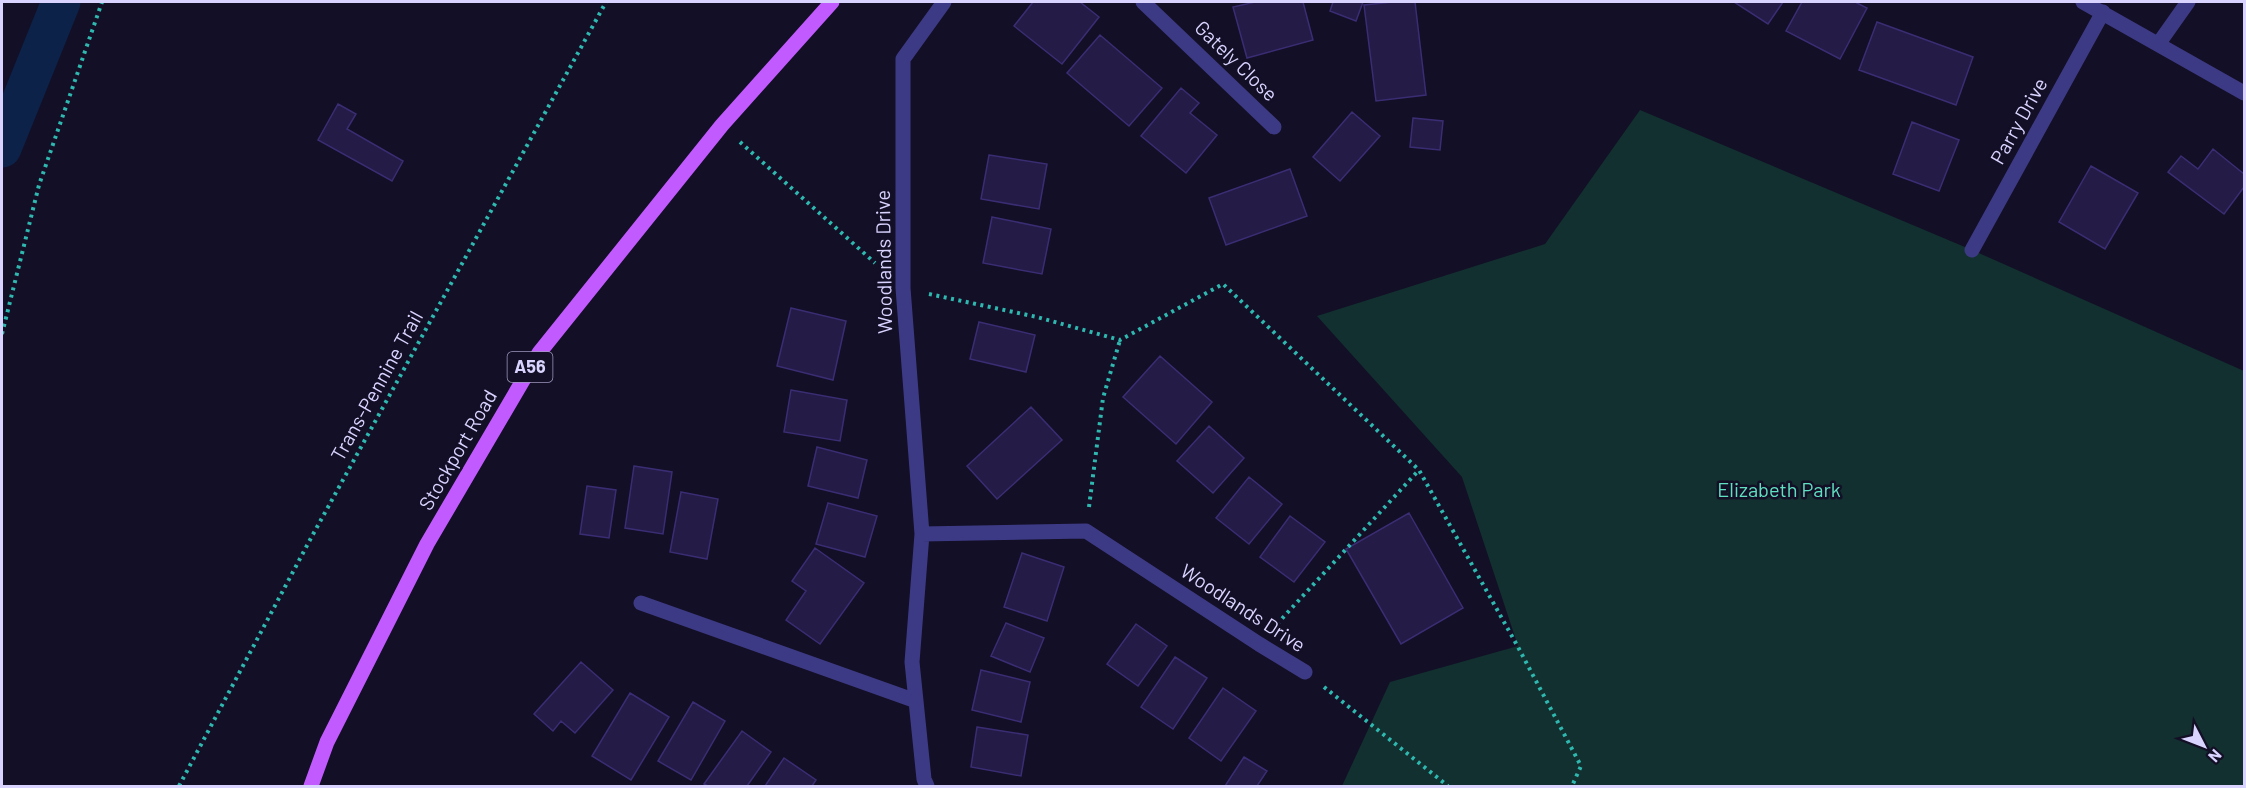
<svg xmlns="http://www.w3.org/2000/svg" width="2246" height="788" font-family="Barlow,sans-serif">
<rect width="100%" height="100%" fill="#130f26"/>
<!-- green -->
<path fill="#12302f" d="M1640,110L1972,250L2244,371V786H1342L1390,682L1518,646L1462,477L1317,316L1545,244Z"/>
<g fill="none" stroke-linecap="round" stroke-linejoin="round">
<!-- canal -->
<path stroke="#0c2248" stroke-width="39" d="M2,148L61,2"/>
</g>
<!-- building -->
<path fill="#241b47" stroke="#3b2d73" stroke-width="1.5" d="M1033,2H1080L1099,17L1062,64L1014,26Z
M1255,2H1303L1313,40L1247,58L1233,7Z
M1333,2H1363L1356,21L1330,11Z
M1393,2H1415L1426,95L1376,101L1364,5Z
M1734,2H1783L1768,24Z
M1802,2H1855L1867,8L1840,59L1786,31Z
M1877,22L1973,57L1956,105L1859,70Z
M1100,35L1162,88L1129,126L1067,73Z
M1181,88L1199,103L1190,113L1217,135L1186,173L1141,136Z
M338,104L356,114L347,129L403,161L392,181L318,140Z
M1352,112L1380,136L1340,181L1313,157Z
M1413,118L1443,121L1440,150L1410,147Z
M1912,122L1959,140L1939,191L1893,174Z
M2213,149L2244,174V187L2224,214L2168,172L2181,156L2198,169Z
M989,155L1047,164L1039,209L981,199Z
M2091,166L2138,193L2105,249L2059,222Z
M1290,169L1307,216L1226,245L1209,198Z
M992,217L1051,229L1042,274L983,263Z
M791,308L846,321L833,380L777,366Z
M979,322L1035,335L1026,372L970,359Z
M1160,356L1212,402L1176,444L1123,397Z
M791,390L847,400L840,441L784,432Z
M1031,407L1062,440L997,499L967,466Z
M1209,426L1244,458L1213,493L1177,461Z
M817,447L867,460L858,498L808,486Z
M634,466L672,472L663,534L625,528Z
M1249,477L1282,504L1249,544L1216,518Z
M587,486L616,490L609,538L580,534Z
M681,492L718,499L707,559L670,552Z
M828,503L877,516L865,557L816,544Z
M1409,513L1463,608L1401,644L1346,549Z
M1290,516L1325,542L1294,582L1260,557Z
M815,548L864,583L820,644L786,620L806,591L792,581Z
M1022,553L1064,567L1047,621L1004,607Z
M1006,623L1044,638L1030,672L991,656Z
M1136,624L1167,646L1138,686L1107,664Z
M1175,657L1207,678L1173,729L1141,707Z
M581,662L613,690L575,733L561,721L553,731L534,714Z
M981,670L1030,682L1021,722L972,710Z
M1223,688L1256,711L1221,761L1189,738Z
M630,693L669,717L631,780L592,756Z
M693,702L725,721L691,780L658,761Z
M977,727L1028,735L1021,776L971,767Z
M742,731L771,752L747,786H708L704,784Z
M1244,757L1267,771L1257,786H1225Z
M784,758L816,780L812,786H765Z"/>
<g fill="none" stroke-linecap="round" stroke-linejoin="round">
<!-- path -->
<path stroke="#2fb8b0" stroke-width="4" stroke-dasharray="3 4.5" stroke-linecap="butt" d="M740,142L875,263
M929,294L1037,317L1120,340L1223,284L1419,470L1518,647L1581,766L1572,786
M2,334L39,185L102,2
M1089,507L1103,398L1120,340
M1277,624L1419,470
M1324,687L1448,786
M179,786L311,538L606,2"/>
<!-- street -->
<path stroke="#3d3a85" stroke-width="15" d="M1143,2L1274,127
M2083,2L2244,93
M2159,43L2188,2
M1972,250L2103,12
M922,534L1086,531L1259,644L1305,672
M641,603L916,701
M927,786L924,779L912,662L922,534L903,288V59L944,2"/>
<!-- primary -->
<path stroke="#c25bff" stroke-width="15" d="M311,786L327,742L427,544L539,353L722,125L832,2"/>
</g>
<g text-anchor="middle" stroke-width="5" stroke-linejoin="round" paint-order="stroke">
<!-- shield labels -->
<rect fill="#130f26" stroke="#9e99be" stroke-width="1.5" x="507.5" y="352" width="45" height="30" rx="4.5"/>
<g font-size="18" font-weight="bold" fill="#d9d4ff">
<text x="530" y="373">A56</text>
</g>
<!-- street labels -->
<g font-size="20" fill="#d9d4ff" stroke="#130f26">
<text transform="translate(1236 61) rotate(44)" y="7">Gately Close</text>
<text transform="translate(2019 121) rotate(-61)" y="7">Parry Drive</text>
<text transform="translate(884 262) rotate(-91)" y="7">Woodlands Drive</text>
<text transform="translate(377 386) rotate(-61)" y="7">Trans-Pennine Trail</text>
<text transform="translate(458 450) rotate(-60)" y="7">Stockport Road</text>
<text transform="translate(1243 608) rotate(33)" y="7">Woodlands Drive</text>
</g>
<!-- park labels -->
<g font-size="20" fill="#5fe0c0" stroke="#130f26">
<text x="1779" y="497">Elizabeth Park</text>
</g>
</g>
<!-- border -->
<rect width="2246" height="788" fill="none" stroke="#d9d4ff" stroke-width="6"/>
<!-- north arrow -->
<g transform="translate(2204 746) rotate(132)" stroke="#130f26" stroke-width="4.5" paint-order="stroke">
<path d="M0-4.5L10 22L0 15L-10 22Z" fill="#d9d4ff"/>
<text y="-9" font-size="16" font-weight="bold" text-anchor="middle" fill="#d9d4ff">N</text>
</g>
</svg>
